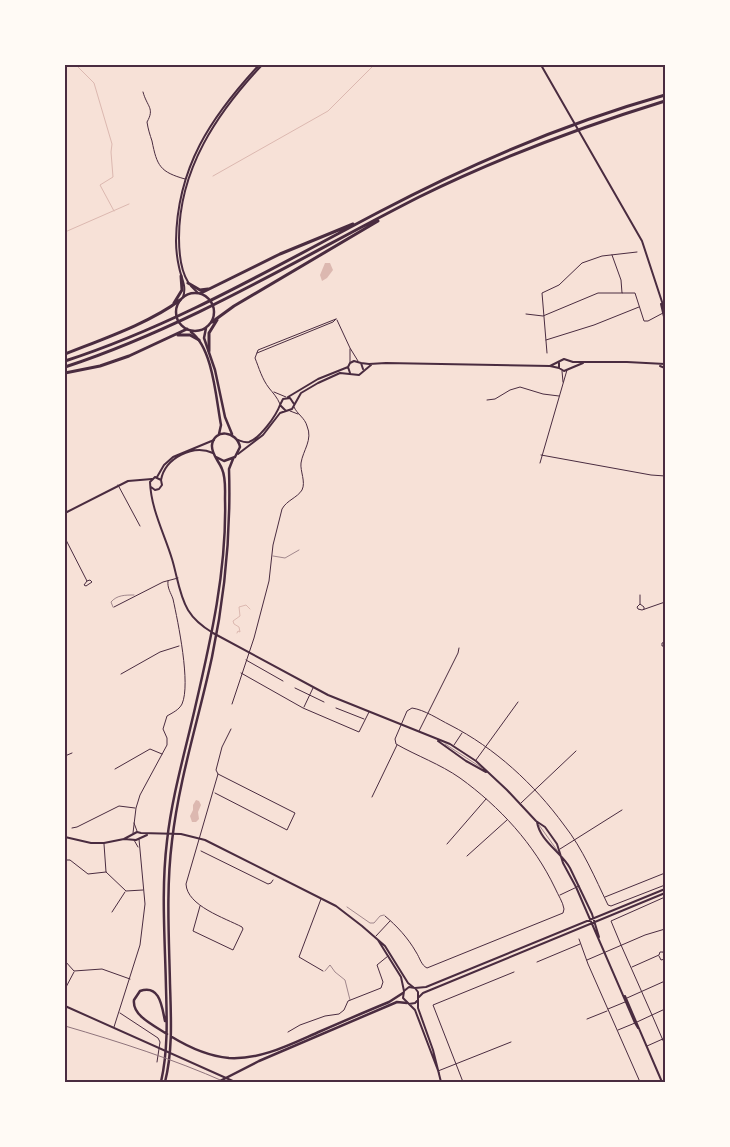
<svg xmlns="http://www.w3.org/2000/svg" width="730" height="1147" font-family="'Public Sans',sans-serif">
<rect width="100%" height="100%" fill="#f7e1d7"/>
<!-- water -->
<path fill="#dcb8b0" d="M325,263H330L333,270L327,278L322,281L320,275Z
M196,800L199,801L201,805L198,812L199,819L196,822H192L190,816L193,810V805Z"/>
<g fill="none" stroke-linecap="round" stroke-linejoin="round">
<!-- stream -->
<path stroke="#dcb8b0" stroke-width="1" d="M76,65L94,83L112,144L111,152L113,177L100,185L114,211
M213,176L328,111L374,65
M65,232L129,204
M237,633L238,631L240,632L239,627L234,624L233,621L240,616L239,607L246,605L250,609"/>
<!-- service -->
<path stroke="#4a2c40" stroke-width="0.5" d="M273,556L285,558L299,550
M113,607L111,602C117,595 125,595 134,595
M445,744L482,768
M539,825L559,853
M347,907L370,923H374L380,916L384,915
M325,971L330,965L335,972L345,980L350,1000"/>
<!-- minor -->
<path stroke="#4a2c40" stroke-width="1" d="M143,92C147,107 155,108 147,122C148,129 150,135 152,141C157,166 160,172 185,179
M612,255L621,280L622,293H635L644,321H648L663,313
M526,314L543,316L598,293H622
M337,320L350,348L358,361
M546,340L594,325L639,307
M350,349V362
M257,353L333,322L336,319
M547,353L542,293L559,285L582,263L602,256L637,252
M562,371L563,382
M274,392L286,397
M487,400L495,399L510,390L520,387L543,394L559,396
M280,404C277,397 273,393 269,388C262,379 259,368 255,358L258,350L336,319
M290,411L298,414
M541,455L651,475L665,476
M540,463L567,370
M118,485L140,526
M65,538L87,581L84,585L86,586L92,582L90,580L87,581
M640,604V595
M114,607L163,582L178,578
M644,609V607L640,604L637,607L638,609L642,610L665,602
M665,642L662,643V646H665
M246,660L283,681
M241,673L303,708L359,732L369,712
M121,674L160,652L179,646
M295,688L324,702
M232,704L254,638L269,581L273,545L282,509C287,500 297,498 302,490C306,482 300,471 301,463C303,450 313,440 307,426C305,418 297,414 294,407
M304,707L313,688
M336,708L364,719
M419,731L458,653L459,648
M454,745L462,733
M65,756L72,753
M476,760L518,702
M115,769L150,749L162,754
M215,793L287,830L295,813L218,774
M372,797L397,745
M521,803L576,751
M134,823L137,831
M72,828L77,827L119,806L135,808
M133,833L136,808L140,795L167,745V738L163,729L167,716C172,713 179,710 182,704C191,684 178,622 173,599C171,593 167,588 168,581
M134,840L138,847
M104,844L106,872L126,891L143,890
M447,844L486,799
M560,849L622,810
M201,851L268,884L271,883L273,880
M467,856L507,820
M65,860H70L88,874L106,872
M560,895L579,886
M605,897L665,873
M321,899L299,957L323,971
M200,906L193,931L233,950L243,929L242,927C225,918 187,906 186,884L218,774L216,770L222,747L231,729
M112,912L125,892
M385,916C397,926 408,938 416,952C420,958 421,965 427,968L563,913L564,909C563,902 558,895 555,888C534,844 500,807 460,778C440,764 417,756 396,744L395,739L407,711L412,708C425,710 438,719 450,725C495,748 534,784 564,825C583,849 595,878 608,905L611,906L665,885
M376,936L390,921
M579,939L588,964L640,1082
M659,956L661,960L665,959
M587,960L645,935L665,929
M65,961L74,971L102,969L130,979
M537,962L580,944
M632,967L659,955L660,952H663L665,956
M65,989L74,972
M627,998L665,981
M608,1009L625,1002
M665,1009L652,1015L665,1045
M120,1013L158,1038L160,1042L157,1062
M587,1019L607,1011
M637,1022L652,1015L621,945L611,921L665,897
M114,1027L140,945L145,904L139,839
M618,1030L635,1023
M288,1032L300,1025L325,1016L339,1014L344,1010L348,1001L381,988L383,982L377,965L388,956
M647,1046L665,1038
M438,1071L511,1042
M463,1082L433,1005L514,972"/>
<!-- tertiary -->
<path stroke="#4a2c40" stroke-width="2" d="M65,513L128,481L152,479
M65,837L91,843H104L124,839L136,840L147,835
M124,839L137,832L141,833L181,834L205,840L336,906L362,926L385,946L408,983L413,987
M378,940L401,977L404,991"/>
<!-- secondary -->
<path stroke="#4a2c40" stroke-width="2" d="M541,65L642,241L665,311
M188,282C180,269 179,253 179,238C179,169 217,113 262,65
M191,286L198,293
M183,297C187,286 181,278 179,267C177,258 176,249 176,241C177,167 211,117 259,65
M661,304L665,321
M361,363L369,364L386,363L550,366L559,368
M559,363V368L564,371L583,363
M550,366L564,359L573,362H627L665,364
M660,366L665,368
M350,373L348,367L350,363L354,361L361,363L363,369
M288,397L318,379L348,367
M286,411L280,405L283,399L290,398L294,404
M238,440C241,441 245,443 249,442C260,438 276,416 280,405
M238,454L263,435L280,413L292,409L301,393L318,383L340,373L359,375L371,365
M157,477L164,465L173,457L214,440
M161,480C165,458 193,444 213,453
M151,487L155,490L159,489L162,485L161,480L155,477L150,482C151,509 164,533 172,559C177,575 179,595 188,610C194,620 203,627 213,633L328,695L450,744L476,761L507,790L536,821L545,827L557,844L563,863L576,887L635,1023L638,1028
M438,741L466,761L486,772
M537,822C540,841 561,852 570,868L592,914L599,937
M415,988L426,987L665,889
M625,996L662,1082
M419,997L423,993L665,893
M409,1004L415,1003L418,1000
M65,1006L235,1082
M439,1073L415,1010L403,998L404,991L409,987L415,988L418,992V1008L433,1050L441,1082"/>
<!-- primary -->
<path stroke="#4a2c40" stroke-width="2.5" d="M176 312a19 19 0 1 1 38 0a19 19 0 1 1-38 0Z
M206,328L204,338L215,370L225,417L232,434
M191,332C213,348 216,399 221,425L219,434
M165,1021C162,1007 160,984 140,991L134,1000C132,1016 155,1026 167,1034
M172,1037C190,1048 208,1056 229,1058C262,1060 293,1043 321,1031C344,1021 367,1011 389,1002L403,993
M161,1082C168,1051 167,1020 166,988C165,939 161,890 167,841C172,796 185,752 195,708C211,639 227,569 225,499C225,489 226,478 222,469C219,461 211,454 212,445C214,428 237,431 240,447L235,457L224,461L216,457
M165,1082C173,1050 171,1017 170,984C169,937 166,889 172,841C179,779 199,718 212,657C225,595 231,532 229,469L233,459
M218,1082L259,1061L397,1002L407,1003"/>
<!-- motorway -->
<path stroke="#4a2c40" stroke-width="3" d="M188,283L200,290L208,289
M201,293L280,254L353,224
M174,303L182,290L181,276
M212,322L234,306L378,221
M178,335H190L199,340
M209,351V333L217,320
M65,354C100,340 150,323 180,300
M65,361C176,325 276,266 379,212C470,164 566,123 665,95
M65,367C192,325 301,257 419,197C498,158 581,127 665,101
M65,373L100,366L129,356L187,329"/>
<!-- rail -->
<path stroke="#8f747c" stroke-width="1" d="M65,1026C120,1042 173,1059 225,1082"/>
</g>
<!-- border -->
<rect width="730" height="1147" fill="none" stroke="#fffaf5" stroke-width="132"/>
<rect x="66" y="66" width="598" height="1015" fill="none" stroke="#4a2c40" stroke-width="2"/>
</svg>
